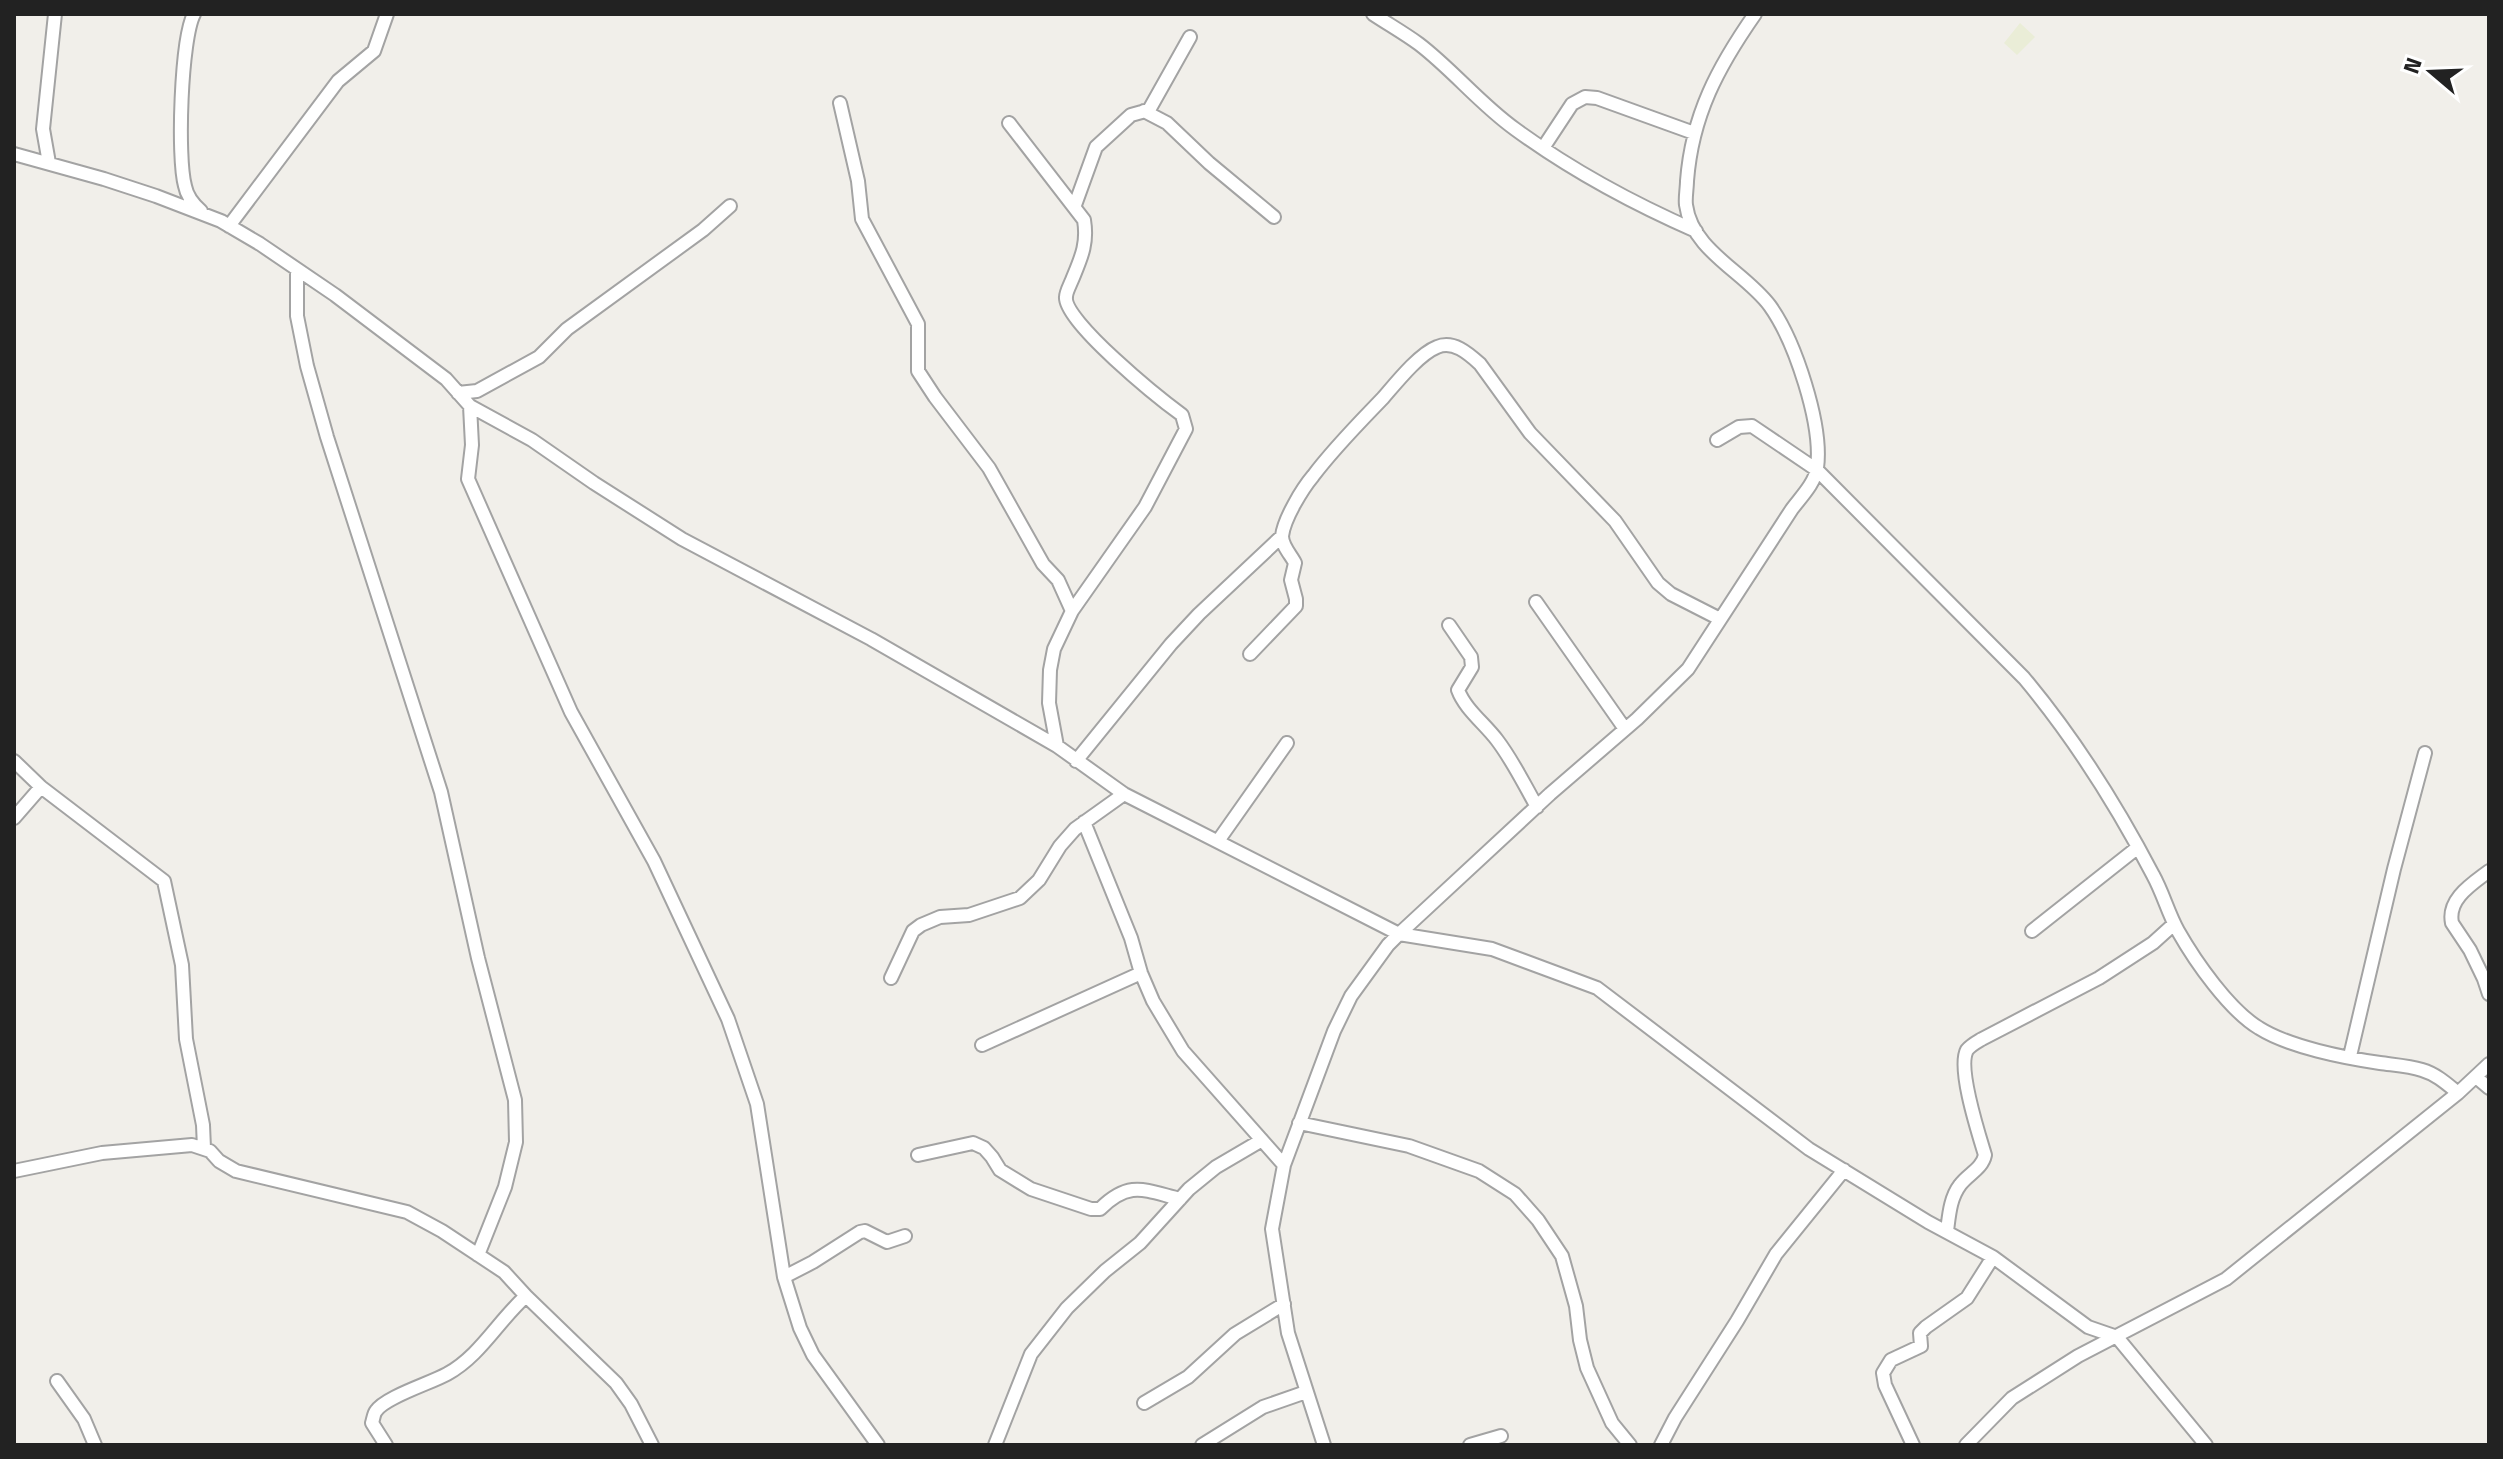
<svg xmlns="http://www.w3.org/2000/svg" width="2503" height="1459" font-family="'Titillium Web',sans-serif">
<rect width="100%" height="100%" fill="#f1efea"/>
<!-- farmland -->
<path fill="#eaedd7" d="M2020,23L2035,37L2017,55L2004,43Z"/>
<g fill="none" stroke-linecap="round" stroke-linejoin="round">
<!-- minor casing -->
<g stroke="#a3a3a3" stroke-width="16">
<path id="minor" d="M194,14C181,39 177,157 185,186C187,197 193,204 201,211
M1373,14C1388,24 1404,33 1419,44C1453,70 1480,104 1515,129C1571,170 1632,203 1696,231
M840,103L858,181L862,219L918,324V371L935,397L989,468L1043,564L1058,580L1072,611
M1144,111L1167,123L1209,163L1274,217
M1009,123L1084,220C1088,244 1081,258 1072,280C1070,285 1066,292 1066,297C1063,321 1160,399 1182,415L1186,429L1145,507L1072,611L1054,649L1050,670L1049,703L1057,746
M1543,148L1572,104L1585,97L1597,98L1694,133
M14,154L104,179L156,196L221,221L260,244L335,295L446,379L470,406L472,445L468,479L571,712L654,861L728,1019L757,1104L784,1277L800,1328L813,1355L878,1445
M49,163L43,129L55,14
M1075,205L1096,147L1131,115L1149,110L1190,37
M229,226L338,81L374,51L387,14
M297,271V316L307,366L327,437L441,792L478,958L515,1100L516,1142L505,1187L478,1255
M458,393L477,391L539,357L567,329L703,230L730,206
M470,406L532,440L594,483L682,539L871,639L1057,746L1124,794L1399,934L1492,949L1597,988L1809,1149L1928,1222L1993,1257L2088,1327L2117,1337L2206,1445
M1717,440L1739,427L1752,426L1817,470L2024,678C2074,738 2117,806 2153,875C2163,893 2168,913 2178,931C2195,961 2229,1010 2259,1028C2289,1047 2345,1058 2380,1063C2394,1065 2409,1066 2422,1070C2436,1074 2447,1084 2458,1093
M1536,602L1625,729
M1449,625L1471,657L1472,667L1458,690C1465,709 1484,723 1497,740C1513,761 1524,784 1537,807
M1250,654L1296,606V599L1291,580L1295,563C1291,555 1282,546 1282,536C1284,519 1302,489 1313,476C1334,448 1359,423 1383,398C1396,383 1419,354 1437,347C1453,340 1468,353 1480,364L1530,433L1615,521L1658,583L1671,594L1720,619
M14,761L41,787L164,881L182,965L186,1039L203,1125L204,1148
M1076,761L1171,644L1199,614L1282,536
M14,818L41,787
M1084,822L1131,938L1141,973L1153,1001L1183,1051L1284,1165
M1218,841L1287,743
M2489,871C2472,884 2447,899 2452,923L2470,950L2484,979L2489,994
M2032,931L2137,848
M891,978L913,931L921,925L940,917L969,915L1020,898L1039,880L1060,846L1075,829L1124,794
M982,1045L1141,973
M2350,1056L2394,869L2425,753
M2476,1077L2489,1088
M1299,1123L1409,1146L1479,1171L1515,1194L1538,1220L1562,1256L1576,1306L1580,1340L1587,1368L1612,1423L1630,1445
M918,1155L973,1143L984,1148L992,1157L1000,1170L1031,1189L1091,1209H1100C1129,1180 1144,1190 1180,1199
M14,1171L102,1153L192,1145L210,1151L219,1161L236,1171L407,1212L442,1231L504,1272L526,1296L616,1383L631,1404L652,1445
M1947,1231C1949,1216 1950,1198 1960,1185C1968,1174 1982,1169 1985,1155C1979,1135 1957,1068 1967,1050C1971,1045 1977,1042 1982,1039L2099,978L2153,943L2174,924
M784,1277L813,1262L860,1232L865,1231L887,1242L905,1236
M57,1381L84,1419L95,1445
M1144,1403L1188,1377L1235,1334L1284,1304
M386,1445L372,1423C373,1420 374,1413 376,1411C385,1397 431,1383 447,1374C480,1356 498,1321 526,1296
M995,1445L1031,1354L1067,1308L1105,1271L1140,1243L1189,1189L1216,1167L1262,1140
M1202,1445L1263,1407L1306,1392
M1324,1445L1288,1333L1272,1229L1284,1165L1334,1031L1351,996L1388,945L1399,934L1550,794L1637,719L1688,669L1792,509C1801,497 1815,483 1817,468C1823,425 1795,341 1770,306C1745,272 1692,251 1686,205C1685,198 1687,188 1687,181C1692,115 1718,67 1755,14
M1470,1445L1501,1436
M1661,1445L1675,1418L1737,1321L1776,1254L1844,1170
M1913,1445L1885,1385L1883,1373L1891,1360L1921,1346L1920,1333L1926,1327L1967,1298L1993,1257
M1966,1445L2012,1398L2078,1356L2226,1279L2458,1093L2489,1064"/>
</g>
<!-- minor -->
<use href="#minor" stroke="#fff" stroke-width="12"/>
</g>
<!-- border -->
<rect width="2503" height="1459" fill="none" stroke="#222222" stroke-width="32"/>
<!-- north arrow -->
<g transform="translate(2431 72) rotate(289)" stroke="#ffffff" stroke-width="6" paint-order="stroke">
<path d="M0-6L14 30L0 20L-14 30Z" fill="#222222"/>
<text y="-12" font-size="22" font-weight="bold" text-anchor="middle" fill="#222222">N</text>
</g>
</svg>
